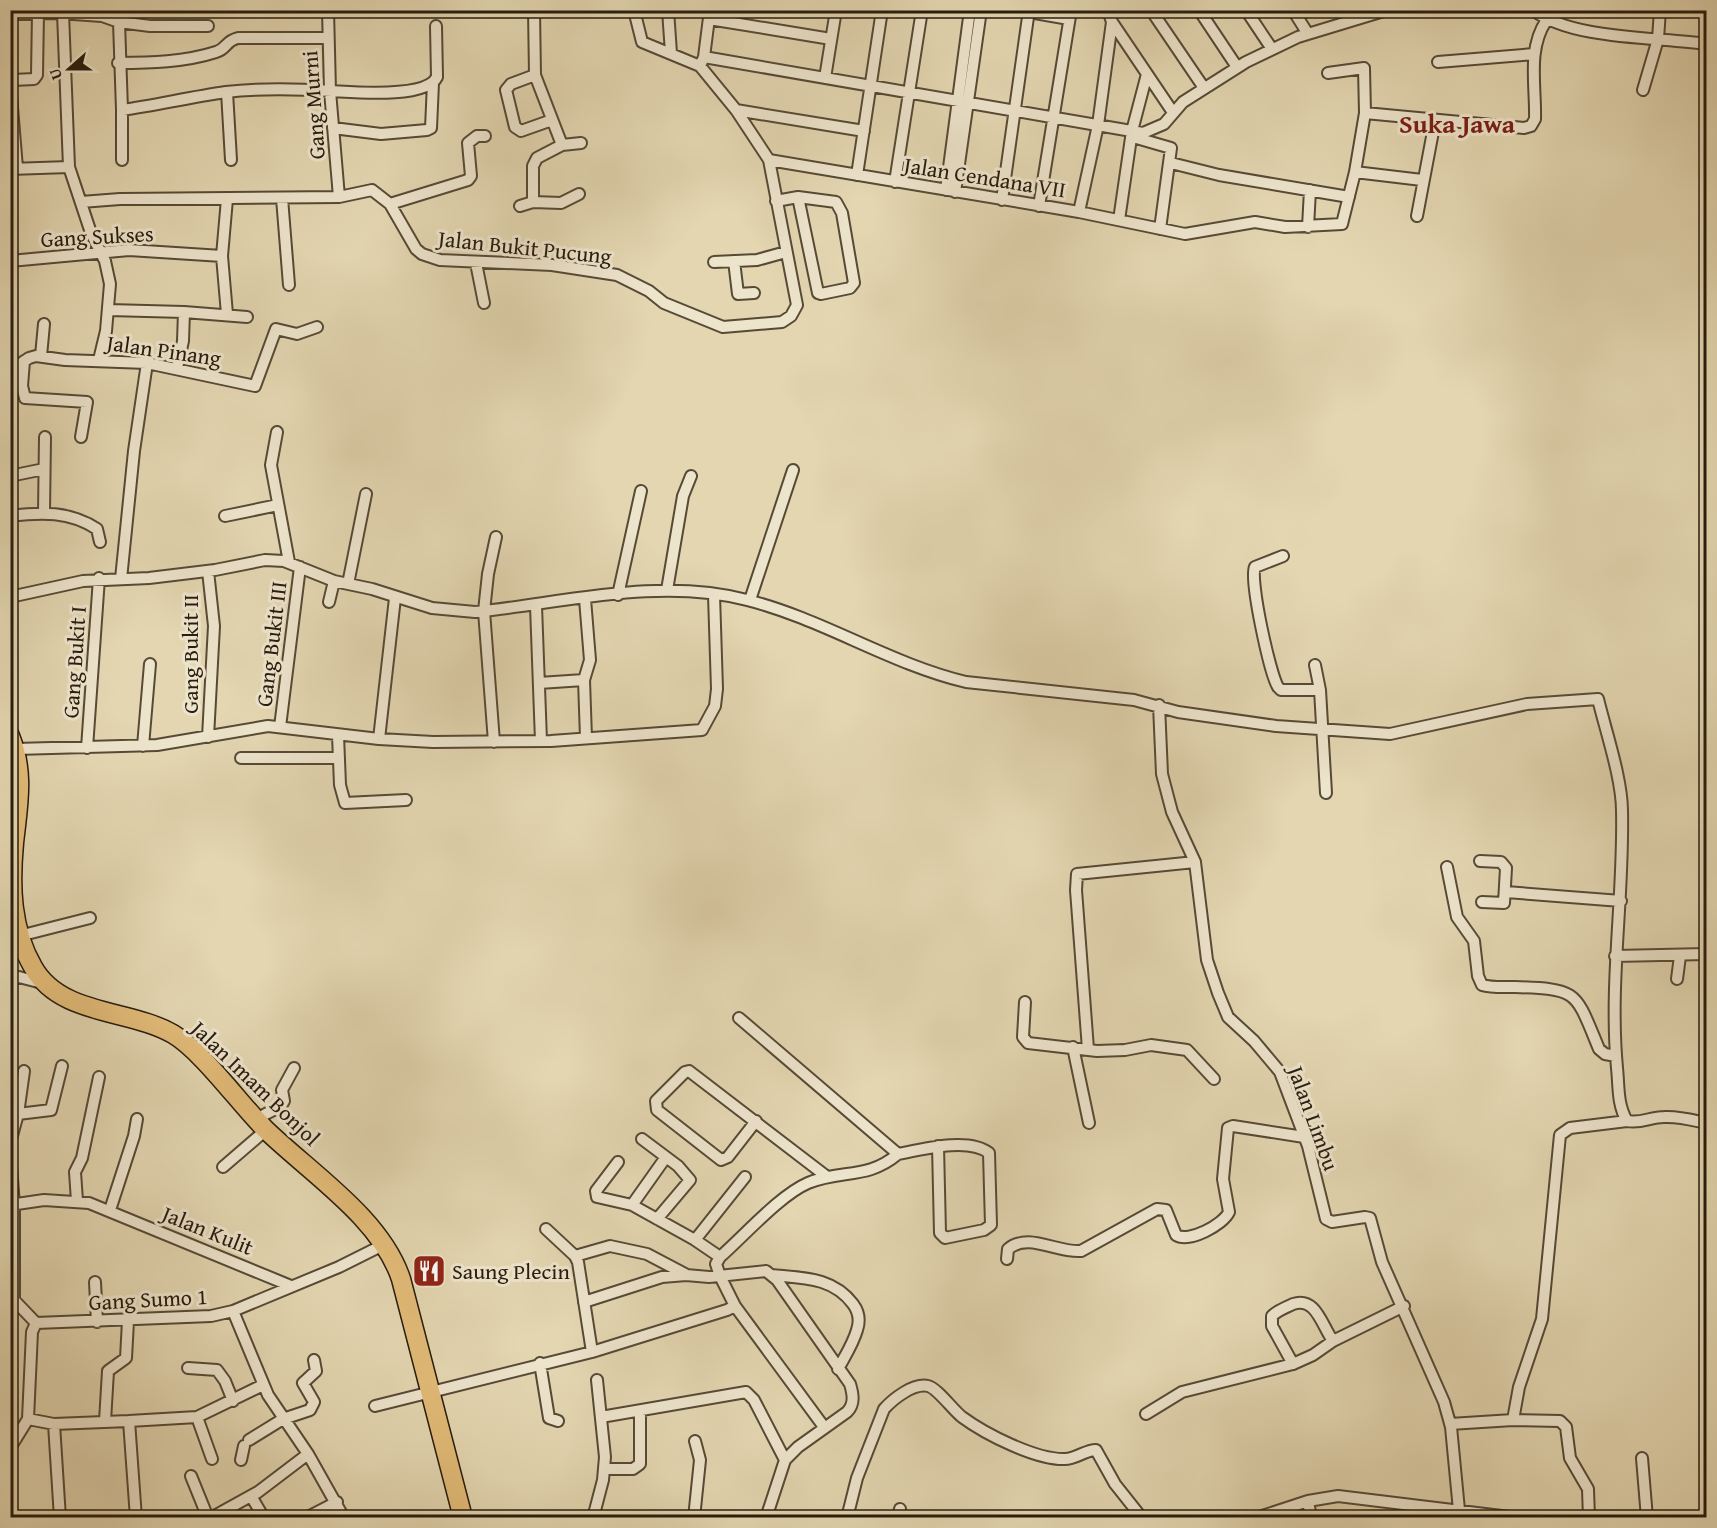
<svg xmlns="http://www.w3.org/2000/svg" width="1717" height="1528" font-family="'Gentium Book Plus',serif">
<rect width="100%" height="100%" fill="#e3d6b1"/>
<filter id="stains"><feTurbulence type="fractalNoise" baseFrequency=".00333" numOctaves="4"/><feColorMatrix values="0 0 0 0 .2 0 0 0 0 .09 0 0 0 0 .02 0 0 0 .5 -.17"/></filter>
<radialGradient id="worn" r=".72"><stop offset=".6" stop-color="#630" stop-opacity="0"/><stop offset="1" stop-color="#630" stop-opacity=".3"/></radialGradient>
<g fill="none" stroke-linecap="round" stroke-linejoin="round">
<!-- street casing -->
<g stroke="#564a37" stroke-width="14">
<path id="street" d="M328,10L330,91L339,197
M534,10L535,75L562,145L537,158L533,166V202L561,203L579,194
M634,10L642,42L700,66
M668,10L671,53
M1151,10L1204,88
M1199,10L1237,67
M1246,10L1272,49
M1293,10L1308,34
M1533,10C1572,40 1657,37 1706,44
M1029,12L1069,19
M63,13L69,167
M10,14L59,13L102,16L119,22L150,26H208
M709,19L831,39
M119,22L122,110C156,105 191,97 226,92C260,88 297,89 332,91C353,92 426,99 437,77L436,26
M1112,22L1172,111
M704,57L1143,133L1164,124L1183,102L1246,62L1298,37L1387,10
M1438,62L1534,54
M118,63C150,63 185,62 216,52C227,49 225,41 238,38H328
M1328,73L1364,68L1365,113L1524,128L1531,126L1535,119C1536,86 1527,50 1546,21
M535,75L511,84L506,90L515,127L521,131L552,120
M825,78L836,10
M10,82L13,80L34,79L37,75L38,12
M10,83L17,168
M1643,90L1658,39L1660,10
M227,92L231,160
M122,110V160
M736,110L864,131
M1365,113L1355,172L1422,180
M333,128L381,134L427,130L431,128L433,83
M1133,137L1171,148L1160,229
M562,145L581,143
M769,160L1079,212L1185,234L1255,222L1285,227L1342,224L1355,172
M1171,163L1219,175L1349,197
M10,169L69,167L91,233L105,261L110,284L106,331L99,360
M857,175L882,10
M895,182L922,10
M946,190L970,10
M955,192L981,10
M282,198L289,285
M227,199L222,256L227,314
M1002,200L1029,10
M776,201L798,197L836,202L842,213L854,283L850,288L821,294L818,293L798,197
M81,202L120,199L339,197L372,190L390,204L416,249L422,254L440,260L552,265L617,275L649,291L664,303L723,327L782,322L791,316L797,305L769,160L736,110L700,66L704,57L710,10
M390,204L468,180L471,176L468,143L477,136H485
M520,206L533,202
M1039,206L1071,10
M1079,212L1098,125L1112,22L1108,10
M1417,216L1435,121
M1119,220L1132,131L1147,74
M1308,227L1310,190
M10,261L129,250L222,256
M734,261L738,294L754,293
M714,262L757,260L786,252
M476,263L484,303
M109,310L184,312L183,341L177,368
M184,312L247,317
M41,356L44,324
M24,361L22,386L25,398L87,402L81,437
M10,371L29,358L36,356L65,360L147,363L255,386L276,329L297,334L317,327
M277,432L271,465L289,562
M10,476L44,469
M44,513L45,437
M10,516C41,512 70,511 97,529L100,542
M225,516L278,505
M1283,556L1255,567C1249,579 1270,674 1278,687L1281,690H1320L1326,793
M121,579L134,451L147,363
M348,584L366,494
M667,590L683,496L691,476
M618,595L641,491
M10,597L83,581L149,578L215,570L265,560L284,561L334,581L372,589L432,608L475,612C563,603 659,577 747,600C823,619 890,664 966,682L1134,700L1178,712L1276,726L1390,734L1527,704L1598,699C1606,732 1622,779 1622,811C1624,897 1609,982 1617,1068C1619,1086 1617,1104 1627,1121C1641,1124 1650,1117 1664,1117C1679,1116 1692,1120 1706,1123
M585,599L590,660L584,680L586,738
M750,600L793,470
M329,602L334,581
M536,606L541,741
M1315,665L1320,690
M539,683L584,680
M1159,705L1162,774L1172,812L1195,862L1207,960L1218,993L1228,1017L1254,1041L1280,1072L1308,1146L1326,1219L1332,1222L1365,1217L1370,1218L1382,1262L1444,1402L1451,1427L1459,1510
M280,727L300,567
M338,735L340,785L345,803L406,800
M208,737L214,626L208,571
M379,739L395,598
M494,742L484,611L488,574L496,537
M143,746L150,664
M87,748L99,578
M16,749L157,745L268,726L379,739L433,742L551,741L702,730L715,706L717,689L714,595
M241,758H337
M1480,861L1501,862L1506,868L1504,903L1482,902
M1447,867L1457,917L1474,941L1478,976L1482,985C1492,988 1505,987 1515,987C1579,989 1575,991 1599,1049L1605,1054L1616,1056
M1506,892L1621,901
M19,936L90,918
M1615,956L1706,954
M1677,979L1680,956
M10,981L19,977L46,984
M1025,1002L1023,1037L1028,1043L1097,1051L1125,1050L1151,1045L1187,1050L1214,1079
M1073,1047L1089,1123
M1088,1049L1076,890L1077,874L1195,862
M18,1114L24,1071
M256,1119L281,1106L284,1101L282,1090L294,1068
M756,1121L728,1157L721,1160L657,1110L656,1101L685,1072L689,1071L826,1176
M642,1139L678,1166L690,1180L657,1219
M10,1143L18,1114L51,1110L62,1066
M10,1152L14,1205V1300
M898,1154C923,1149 969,1137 989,1153L991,1225L984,1230L945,1238L940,1233L938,1146
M618,1162L596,1191L597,1197L632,1205L695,1240L720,1257
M223,1167L266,1130
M77,1201L75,1172L82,1158L99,1077
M10,1205L44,1200L89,1203L291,1286
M632,1205L666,1157
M110,1210L134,1136L137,1119
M546,1229L575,1256L578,1262L592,1352
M695,1240L745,1177
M575,1256L610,1246L647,1254L685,1274
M1007,1259L1008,1249C1028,1232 1057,1253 1081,1251L1157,1209L1166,1210L1176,1235C1189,1243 1223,1225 1229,1212L1223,1179L1228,1128L1233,1126L1304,1137
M772,1275C803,1278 833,1277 853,1304C859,1312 860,1321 857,1330C853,1344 845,1356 838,1369
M95,1282L97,1322
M10,1300H14L36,1323L211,1316L233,1311L339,1267L383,1245
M584,1302L662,1277L686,1275L709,1277L766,1271L777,1280L850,1384C853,1394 855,1404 847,1412L798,1447L785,1460L766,1518
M735,1306L824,1427
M233,1311L268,1395L308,1454L344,1518
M540,1363L549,1418L558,1421
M1293,1364L1272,1326V1316C1278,1310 1285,1308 1293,1304C1316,1296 1322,1326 1333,1341L1404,1306
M188,1368L217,1370L225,1381L233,1401
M375,1406L592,1352L727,1310L735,1306L720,1276L716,1264L720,1257C744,1236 780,1195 808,1183C842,1169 867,1180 898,1154L739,1018
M1146,1414L1182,1392L1293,1364L1313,1355L1333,1341
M601,1417L746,1392L754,1400L785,1460
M28,1419L32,1332L36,1323
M1513,1420L1519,1387L1542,1319L1560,1135L1570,1128L1627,1121
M105,1421L108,1371L126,1358L128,1321
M129,1421L197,1417
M54,1424L60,1518
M1450,1424L1513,1420L1560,1421L1566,1427L1570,1458L1588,1489L1589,1518
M249,1440L283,1419L310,1410L314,1402L303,1383L316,1371L314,1360
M10,1448L28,1419L54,1424L129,1421L136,1518
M1642,1458L1647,1518
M212,1459L197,1417L263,1385
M241,1460L244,1446
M604,1469H633L640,1464V1412
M191,1476L208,1518
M251,1496L264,1518
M1308,1501L1311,1518
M211,1518L258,1492L308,1454
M306,1518L337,1502
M593,1518L603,1480L605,1457L597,1380
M694,1518L700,1460L695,1441
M847,1518L857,1478L884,1409C893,1399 913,1383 928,1386C937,1388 953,1410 962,1417C985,1434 1036,1460 1065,1459C1076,1459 1085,1450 1096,1450L1115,1484L1142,1518
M898,1518L900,1509
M1256,1518L1308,1501L1338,1496L1518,1518"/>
</g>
<!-- highway casing -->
<g stroke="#271c0e" stroke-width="21">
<path id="highway" d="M10,736C25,773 18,806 14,843C10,886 11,929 33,967C60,1016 130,1009 173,1034C202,1051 239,1103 265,1129C309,1172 381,1218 401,1279L463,1518"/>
</g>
<!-- street -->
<use href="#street" stroke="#ede4cc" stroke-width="10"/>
<!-- highway -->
<use href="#highway" stroke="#e2bb78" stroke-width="18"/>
</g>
<!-- icons -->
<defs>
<g id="restaurant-square" transform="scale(1.725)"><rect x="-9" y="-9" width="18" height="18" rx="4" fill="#8f2418" stroke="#ede4cc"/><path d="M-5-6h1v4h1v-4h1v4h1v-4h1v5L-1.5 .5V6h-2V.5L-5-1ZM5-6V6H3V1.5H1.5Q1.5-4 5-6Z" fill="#fff"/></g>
</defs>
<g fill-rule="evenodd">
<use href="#restaurant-square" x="429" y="1271"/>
</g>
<g text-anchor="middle" stroke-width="6" stroke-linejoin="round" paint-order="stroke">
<!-- street labels -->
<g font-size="22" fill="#271c0e" stroke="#ede4cc">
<text transform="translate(313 105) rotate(-94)" y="8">Gang Murni</text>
<text transform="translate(985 177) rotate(9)" y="8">Jalan Cendana VII</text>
<text transform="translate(97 236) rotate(-3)" y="8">Gang Sukses</text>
<text transform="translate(525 247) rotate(6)" y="8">Jalan Bukit Pucung</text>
<text transform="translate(164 350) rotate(8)" y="8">Jalan Pinang</text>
<text transform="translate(271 644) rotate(-83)" y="8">Gang Bukit III</text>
<text transform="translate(190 654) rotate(-90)" y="8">Gang Bukit II</text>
<text transform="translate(74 662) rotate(-86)" y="8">Gang Bukit I</text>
<text transform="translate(256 1083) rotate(44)" y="8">Jalan Imam Bonjol</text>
<text transform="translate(1314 1118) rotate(70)" y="8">Jalan Limbu</text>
<text transform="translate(208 1230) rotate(22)" y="8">Jalan Kulit</text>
<text transform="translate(148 1299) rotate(-3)" y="8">Gang Sumo 1</text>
</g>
<!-- poi labels -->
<g font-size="22" fill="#271c0e" stroke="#ede4cc" text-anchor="start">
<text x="452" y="1279">Saung Plecin</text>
</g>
<!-- quarter labels -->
<g font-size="26" font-weight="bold" fill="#7a1f14" stroke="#ede4cc">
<text x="1457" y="133">Suka Jawa</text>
</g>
</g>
<!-- margin -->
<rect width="1717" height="1528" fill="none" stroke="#e3d6b1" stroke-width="36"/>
<rect x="12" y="12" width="1693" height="1504" fill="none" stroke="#271c0e" stroke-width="3"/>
<rect x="18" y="18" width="1681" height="1492" fill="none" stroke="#271c0e" stroke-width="1.5"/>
<!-- north arrow -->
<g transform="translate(69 69) rotate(249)" stroke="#ede4cc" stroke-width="4.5" paint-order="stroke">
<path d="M0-4.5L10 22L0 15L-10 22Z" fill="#271c0e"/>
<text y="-9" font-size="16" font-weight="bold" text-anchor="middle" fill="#271c0e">U</text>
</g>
<rect width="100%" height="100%" filter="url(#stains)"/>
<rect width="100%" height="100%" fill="url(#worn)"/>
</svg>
